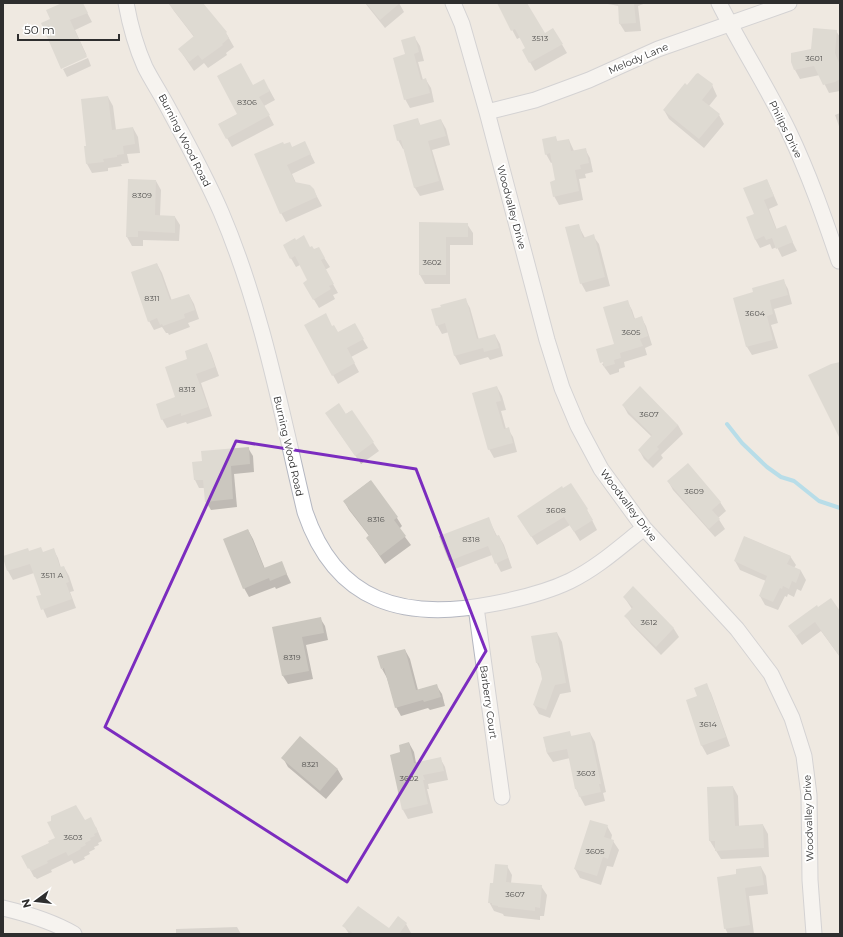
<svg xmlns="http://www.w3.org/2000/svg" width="843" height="937" font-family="Montserrat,sans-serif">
<rect width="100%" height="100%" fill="#efe9e1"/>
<!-- shadow -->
<path fill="#0003" d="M65,3H82L92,22L75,30L87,56L51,19Z
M169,3H202L226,33L234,47L226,53L227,55L208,68L204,63L194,71L179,49L194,37L174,11Z
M365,3H399L404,12L385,28Z
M498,3H526L544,34L553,29L567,53L535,71L523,50L527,48L521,37L517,39Z
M602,3H646L638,6L641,31L625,32L620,24L619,6Z
M836,31L840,37V91L829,93L820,75L800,79L795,70L812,50Z
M415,38L420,46L424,61L418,62L423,80H426L431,88L434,102L410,108L405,99L406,55Z
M88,58L91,66L67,77L63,69Z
M712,85L717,96L709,106L719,115L724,124L704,148L669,119L664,110Z
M253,86L269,89L275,100L264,106L274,125L232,147L219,124L238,114Z
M108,97L113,106L116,130L133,128L138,137L140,153L127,154L129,163L121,164L122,166L108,168V171L92,173L87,164L85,147H88Z
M840,113V129L835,115Z
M417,119L421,126L441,120L446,129L450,145L432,150L444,190L420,196L415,188L404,149H403L398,140Z
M555,137L558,142L569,140L574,151L585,149L590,158L593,172L585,174L586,178L579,179L583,200L559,205L554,196L557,181L553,162L551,163L546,154Z
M284,145L309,151L315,163L292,174L296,183L313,189L322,206L286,222L281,213Z
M767,180L778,205L769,209L777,230L785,227L797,251L782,257L777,247L772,249L770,244L760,248L755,239V215Z
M156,181L161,190L160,216L175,217L180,225L179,241L143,240V246H132L127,237Z
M420,223L467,224L473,233V245H450V284H425L420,275Z
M578,225L585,238L593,236L599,244L610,286L586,292L581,283Z
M284,246L310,248L314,251L318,248L330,267L325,270L338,293L333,295L335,299L319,308L304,283L309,281L300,265L296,267Z
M157,264L162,273L172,301L189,295L194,304L199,319L188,323L190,327L169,335L168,333H166L162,327L154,330L149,321Z
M783,280L788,289L792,304L774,309L778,323L771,325L778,348L752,355L747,347L754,293Z
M465,299L470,308L479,340L495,335L500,344L503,356L490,360L488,357L460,365L455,356L449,332L442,334L437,325Z
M627,301L632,310L635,319L641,317L646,326L652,345L645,348L647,355L624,362L625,367L619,369V372L610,375L602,364L608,361H602V363L597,350L615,345Z
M354,324L368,348L351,357L359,372L338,384L305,325L332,327L338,333Z
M206,344L211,353L219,376L201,383L212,416L187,424L186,422L167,428L162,419L176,398L189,360Z
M497,387L502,396L506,410L501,411L506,429H508L513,437L517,452L494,458L489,449Z
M623,405L678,425L683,434L661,455L663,458L653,468L644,459L639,450L652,437L628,414Z
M351,411L379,451L361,464L332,422Z
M248,448L253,456L254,472L234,474L237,507L211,510L206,502L205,488H199L195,480L193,463L203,462Z
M370,481L397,518L402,526L399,529L411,545L385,564L367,538L370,537L349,510L344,501Z
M668,481L720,502L726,511L718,518L725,529L715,537L673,490Z
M587,510L597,530L580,541L570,525L537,545L524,525Z
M488,518L497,536H499L504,545L512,568L501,572L492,555L455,569L450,560Z
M248,530L253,539L265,569L281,562L291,583L276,589L275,587L249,597L244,588Z
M745,537L790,556L796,565L794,568L801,571L806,580L801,591L797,589L794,597L788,594L787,597L785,596L778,610L765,605L760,596L766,581L740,570L735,561Z
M53,549L58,558L61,568L64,567L69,576L74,591L70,592L76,608L47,618L38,597L43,595L34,573L13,580L8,571L4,557L30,552L43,553Z
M633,588L674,629L679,637L661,655L631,624L626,616L632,609L624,597Z
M818,608L840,613V657L821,631L802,645L789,626Z
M320,618L325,626L328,640L306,645L313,679L288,684L283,676L273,628Z
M557,633L562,642L571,692L560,694L550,718L539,714L534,705L543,679L541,671L537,663Z
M405,650L410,659L418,690L436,685L442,694L445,706L430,710L428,708L401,716L396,707L387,678L382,669Z
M706,684L711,693L730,746L707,755L702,746L687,701L698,697Z
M569,732L572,737L590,733L595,742L606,792L603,793L605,801L585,806L576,789L570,758L553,762L547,753L544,738Z
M300,738L338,770L343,779L326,799L288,767L283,758Z
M409,743L414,752L416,763L440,758L445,767L448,780L428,784L429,789H427L433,813L408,819L403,810L402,753Z
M733,787L738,796L739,826L763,825L768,834L769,857L721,859L710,841Z
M84,821L96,827L102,841L98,843L99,845L94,847L95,849L89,852L90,854L84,857L85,859L74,864L72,860L51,870L52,872L37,879L35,877H34L23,856L50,843Z
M607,826L612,835L611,840L613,841L619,850L613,867L607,866L601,885L580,878L575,869Z
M507,866L512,875L511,883L541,886L547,895L544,916H540V920L504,916L503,914L494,911L489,902L494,885Z
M761,867L766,876L768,894L749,896L754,934H728L725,928L737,875Z
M406,924L411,933L410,934H349L344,926L389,929Z
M237,927L241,934H176V929Z"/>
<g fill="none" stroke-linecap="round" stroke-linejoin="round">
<!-- stream -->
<path stroke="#75cff0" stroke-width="4" d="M727,424L742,443L767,467L781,477L794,481L819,501L840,508"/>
</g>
<!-- building -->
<path fill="#cbc7bf" d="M62,3H83L88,13L70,20L87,57L61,69L41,23L50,19L46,10Z
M168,3H203L227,32L226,33L229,38L222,44L223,45L202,60L198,55L189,62L178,49L194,36Z
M366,3H400L380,20Z
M497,3H527L545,33L553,28L563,44L529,63L522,50L525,48L515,29L511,31Z
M618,3H634L636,23L619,24Z
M813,28L837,30L835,53L840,65V79L835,82L823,85L814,66L794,70L791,62V53L811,49Z
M415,36L419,52L414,54L421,80L426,78L430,93L404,100L393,58L405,54L401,40Z
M241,63L253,85L264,79L270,91L259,97L270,115L226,139L218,124L237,114L217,76Z
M698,73L713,84L712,86H713L702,100L720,114L699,139L663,110L685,83L687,85L696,74Z
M108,96L112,130L133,127L135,144L123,146L124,154L117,155V157L103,159L104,162L86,164L84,146H86L81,99Z
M418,118L420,125L441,119L446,136L428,141L439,181L414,188L401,140L397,141L393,125Z
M556,136L557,141L569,139L571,151L586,148L589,163L580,165L581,169L575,170L579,191L553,197L550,182L555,180L550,153L545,155L542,139Z
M305,141L311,154L287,165L295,182L310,185L314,189L317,197L280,214L254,154L283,142L284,144L290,142L292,147Z
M128,179L156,180L155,215L175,216V233L138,231V237H126Z
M767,179L774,196L764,200L776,229L786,225L793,242L776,249L772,238L766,240L764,236L755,240L746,217L754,214L743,188Z
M419,222L468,223V237H446V275H419Z
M579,224L583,238L594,234L605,277L580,284L565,227Z
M304,235L310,247L312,246L314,249L319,247L325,258L321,260L334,284L329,286L331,289L313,300L303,283L307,280L295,256L290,259L283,245L295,238L296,240Z
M157,263L170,300L189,294L195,310L184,314L185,318L163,326L162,324L160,325L157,318L148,322L131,272Z
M784,279L788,295L770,300L773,314L767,316L773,340L746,347L733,298L753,292L752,288Z
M466,298L477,339L495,334L499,348L484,352L483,348L454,356L445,323L436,326L431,309L441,307L440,305Z
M628,300L634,319L642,316L648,336L640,339L643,346L620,353L621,358L614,360L615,364L604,367L603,362L600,363L596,349L614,344L603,307Z
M326,313L332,326L334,325L338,332L355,323L364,339L347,348L355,363L332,376L304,325Z
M207,343L215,367L196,374L208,407L181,416V413L161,420L156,404L175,397L165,367L187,359L185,351Z
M840,362V439L808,375L831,364Z
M497,386L501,401L496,402L504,429L509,427L513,443L488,450L472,393Z
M640,386L678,425L657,447L659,449L648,460L638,450L652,435L622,405Z
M339,403L346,414L352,410L374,442L355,456L325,413Z
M249,447L250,464L231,466L233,499L205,502L203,480H194L192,462L202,461L201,451Z
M688,463L721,502L712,510L720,519L709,529L667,481Z
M371,480L398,517L394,520L406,536L380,556L366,538L369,535L343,501Z
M571,483L588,509L587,510L593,520L574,532L564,517L531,537L517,516L562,486L563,488Z
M489,517L496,536L499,535L508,558L495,564L488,546L449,561L439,536Z
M248,529L264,568L282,561L287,574L270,581L269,578L243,589L223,539Z
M744,536L791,556L787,564L801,570L796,583L792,581L789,589L783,586L782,589L780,588L773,602L759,596L767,576L734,561Z
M41,547L43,552L54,548L60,567L64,566L69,582L66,583L72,599L41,610L36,596L41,595L30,564L7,571L3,558V556L28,548L29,551Z
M633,586L674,628L656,647L624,616L633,607L623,597Z
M831,598L840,611V657L815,622L796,636L788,626L817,605L818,607Z
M321,617L324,633L302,637L309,671L282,676L272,627Z
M557,632L566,683L555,685L546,710L533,705L542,679L539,663H536L531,636Z
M405,649L416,690L437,684L441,697L424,702L423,700L395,708L384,668L381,669L377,656Z
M707,683L726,737L701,746L686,700L697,696L694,688Z
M570,731L571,736L590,732L601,784H599L601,792L579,797L577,789H575L567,749L547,753L543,737Z
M300,736L338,769L320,791L281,758Z
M409,742L414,763L441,757L444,771L423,775L425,780H423L428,804L402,810L390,755L400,752L399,745Z
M733,786L735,826L763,824L764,848L715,851V841H709L707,787Z
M76,805L85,820L91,817L98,832L94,834L95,836L90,838L91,840L85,843L86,845L80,848L81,849L68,856L66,852L47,861L48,863L31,871L29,868L28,869L21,856L49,843L48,841L55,838L47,822L51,821V816Z
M590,820L608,825L604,837L614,840L608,859L603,857L597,876L574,869Z
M495,864L508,865L506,882L542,885L540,908L535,907V911L498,907V906L492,905V903H488L490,883H493Z
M761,866L764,885L745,888L750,925L724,929L717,877L736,874V869Z
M358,906L389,928L398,916L407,923L399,934H354L342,926Z"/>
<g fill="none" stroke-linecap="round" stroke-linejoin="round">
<!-- minor casing -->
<g stroke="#b4b7c1" stroke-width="17">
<path id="minor" d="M126,3C130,25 136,47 145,67C151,79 159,91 166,104C185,139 205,175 221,212C262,308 281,411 305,512C336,603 404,621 492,604C519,599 545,593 570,581C597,568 620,547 644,528
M453,3L462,24L487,112L547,340L562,388L578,426L601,469L644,528L737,629L771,674L792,718L804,756L809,795L810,880L814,934
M719,3C741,47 768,88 789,132C809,174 824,217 839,261
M487,112L535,100L589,80L658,49L789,3
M476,607L502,797
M3,908C28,914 52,921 74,934"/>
</g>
<!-- minor -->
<use href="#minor" stroke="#fff" stroke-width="15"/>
</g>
<!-- marked area -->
<path d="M0 0H843V937H0ZM236,441L416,469L486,651L347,882L105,727Z" fill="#efe9e1" fill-opacity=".55" fill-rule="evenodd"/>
<path fill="none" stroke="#7b2cbf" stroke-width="3" stroke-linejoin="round" d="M236,441L416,469L486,651L347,882L105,727Z"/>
<g text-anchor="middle" stroke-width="4" stroke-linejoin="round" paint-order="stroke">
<!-- number labels -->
<g font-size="8" fill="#555452">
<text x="540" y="41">3513</text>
<text x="814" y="61">3601</text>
<text x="247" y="105">8306</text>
<text x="142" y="198">8309</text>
<text x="432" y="265">3602</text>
<text x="152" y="301">8311</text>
<text x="755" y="316">3604</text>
<text x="631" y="335">3605</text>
<text x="187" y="392">8313</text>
<text x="649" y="417">3607</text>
<text x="694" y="494">3609</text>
<text x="556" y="513">3608</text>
<text x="376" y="522">8316</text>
<text x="471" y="542">8318</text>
<text x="52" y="578">3511 A</text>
<text x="649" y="625">3612</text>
<text x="292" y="660">8319</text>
<text x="708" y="727">3614</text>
<text x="310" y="767">8321</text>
<text x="586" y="776">3603</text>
<text x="409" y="781">3602</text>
<text x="73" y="840">3603</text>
<text x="595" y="854">3605</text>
<text x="515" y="897">3607</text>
</g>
<!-- street labels -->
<g font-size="10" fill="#2e2e2e" stroke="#fff">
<text transform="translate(638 58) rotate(-23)" y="4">Melody Lane</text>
<text transform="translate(786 129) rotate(64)" y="4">Philips Drive</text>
<text transform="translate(185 140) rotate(63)" y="4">Burning Wood Road</text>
<text transform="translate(512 207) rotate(75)" y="4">Woodvalley Drive</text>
<text transform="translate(289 446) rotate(77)" y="4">Burning Wood Road</text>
<text transform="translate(629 505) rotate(53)" y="4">Woodvalley Drive</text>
<text transform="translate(489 702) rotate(82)" y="4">Barberry Court</text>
<text transform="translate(808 818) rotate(-92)" y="4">Woodvalley Drive</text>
</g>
</g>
<!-- border -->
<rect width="843" height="937" fill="none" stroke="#2e2e2e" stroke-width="8"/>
<!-- north arrow -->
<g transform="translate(36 901) rotate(255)" stroke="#ffffff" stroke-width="3" paint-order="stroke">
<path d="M0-3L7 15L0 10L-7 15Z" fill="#2e2e2e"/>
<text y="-6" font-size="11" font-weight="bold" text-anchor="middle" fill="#2e2e2e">N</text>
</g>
<!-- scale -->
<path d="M18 34v6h101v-6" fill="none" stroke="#2e2e2e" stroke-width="2"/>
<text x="24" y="34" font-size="12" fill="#2e2e2e" stroke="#ffffff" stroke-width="3" paint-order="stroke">50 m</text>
</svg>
